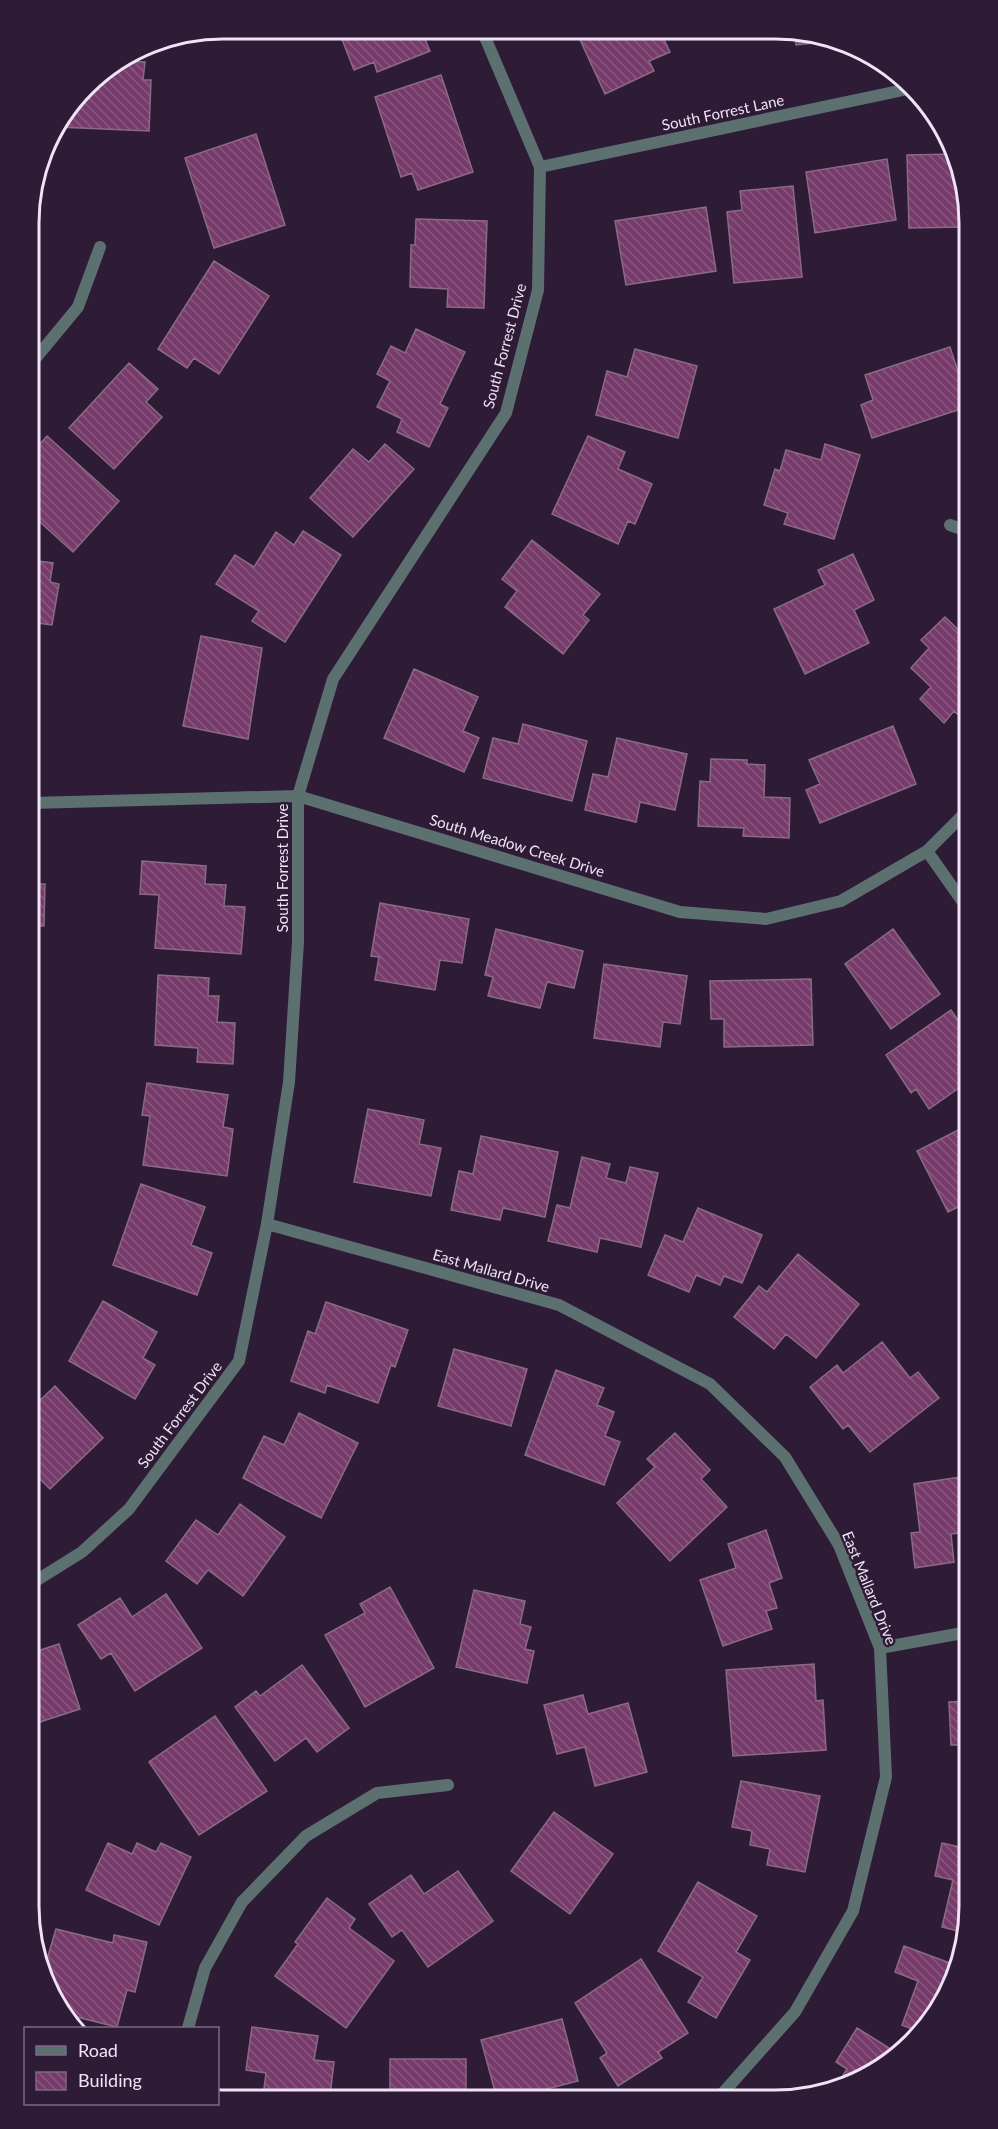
<svg xmlns="http://www.w3.org/2000/svg" width="998" height="2129" font-family="Lato,sans-serif">
<defs>
<pattern id="building-back-hatch" width="6" height="6" patternUnits="userSpaceOnUse" patternTransform="scale(1.5)"><rect width="6" height="6" fill="#763b6b"/><path d="M-1 5l2 2M0 0l6 6M5-1l2 2" fill="none" stroke="#8a5781"/></pattern>
</defs>
<rect width="100%" height="100%" fill="#2e1b36"/>
<!-- building -->
<path fill="url(#building-back-hatch)" stroke="#8b6b83" stroke-width="1.5" d="M338,29L421,30L430,51L377,72L374,62L354,70Z
M576,31H660L670,52L649,61L654,71L605,94Z
M795,32H813L831,41L796,45Z
M126,58L125,61L145,62L143,80H151L149,131L58,127L95,77Z
M441,75L473,172L418,190L412,173L401,177L375,97Z
M256,134L285,225L214,248L185,158Z
M955,154L963,172V227L909,228L907,155Z
M887,159L896,220L815,233L806,172Z
M793,186L802,277L734,283L727,212L742,210L740,191Z
M706,207L716,271L626,285L615,221Z
M416,219L487,221L484,308L447,307L448,289L410,287L411,245H415Z
M214,261L269,296L219,374L194,358L187,368L158,349Z
M416,329L465,352L440,404L448,408L429,447L397,432L402,419L377,407L390,381L377,374L391,346L405,353Z
M950,347L964,390V408L872,438L861,405L873,400L865,375Z
M635,349L697,366L678,438L596,415L607,371L627,377Z
M129,363L158,389L146,402L162,417L114,469L69,428Z
M47,436L119,501L73,552L30,513V455Z
M588,436L625,452L618,469L652,484L635,524L628,521L618,544L552,514Z
M385,444L414,469L353,537L310,498L353,449L369,462Z
M825,444L860,455L834,539L784,524L788,513L764,505L775,469L780,471L786,450L821,460Z
M303,531L341,555L285,642L252,621L259,611L216,584L235,555L254,567L276,532L294,545Z
M532,540L600,594L583,615L589,620L563,654L505,607L517,591L502,579Z
M30,545L33,546L30,560L53,563L50,582L59,584L52,625L30,622Z
M853,554L874,600L854,610L869,643L805,674L774,609L825,585L818,570Z
M945,617L964,635L965,721L954,711L944,723L920,699L931,687L911,668L929,648L921,640Z
M201,636L262,648L248,739L183,726Z
M414,669L478,697L463,731L479,738L464,772L384,738Z
M523,724L587,741L572,801L483,778L493,738L518,744Z
M893,726L916,784L820,823L806,790L820,784L809,760Z
M617,738L687,754L675,810L640,802L636,822L585,810L593,774L608,777Z
M711,759L747,760V764L765,765L764,797L790,798L789,838L743,836L744,828L698,826L700,781L710,782Z
M142,861L206,866L205,884L226,885L224,906L245,907L241,954L155,948L159,895L140,894Z
M31,866L33,884H45L44,926H32Z
M380,903L469,919L462,963L440,960L435,990L375,980L379,957L371,956Z
M496,929L583,951L574,988L547,982L540,1008L488,996L493,977L485,975Z
M893,929L940,994L891,1029L845,964Z
M604,964L687,976L680,1024L663,1022L660,1047L594,1038Z
M158,975L209,978L208,996H219L217,1022L235,1023L233,1064L197,1062L198,1048L155,1045Z
M811,979L813,1045L724,1047V1019H711L710,981Z
M951,1010L966,1032V1100L959,1088L929,1109L916,1089L911,1093L886,1055Z
M32,1071H34L33,1140H32Z
M147,1083L228,1095L223,1127L233,1129L227,1176L143,1165L150,1116L142,1115Z
M368,1109L424,1120L419,1144L441,1148L431,1196L354,1182Z
M966,1126V1203L948,1212L917,1151Z
M481,1136L558,1152L545,1217L503,1208L500,1220L451,1210L459,1171L473,1174Z
M582,1157L610,1164L606,1178L626,1183L630,1167L658,1173L641,1247L600,1238L597,1252L548,1241L557,1205L570,1208Z
M141,1184L205,1207L191,1245L212,1253L197,1295L113,1265Z
M698,1208L762,1235L742,1283L724,1276L720,1285L696,1275L689,1292L648,1275L665,1235L683,1242Z
M798,1254L859,1304L816,1358L786,1334L774,1349L734,1317L759,1286L767,1292Z
M103,1301L157,1332L143,1358L155,1365L135,1399L69,1361Z
M326,1302L408,1330L395,1367L391,1365L378,1403L327,1385L325,1393L291,1381L308,1331L315,1334Z
M882,1342L910,1378L918,1372L939,1398L870,1452L848,1425L843,1429L810,1387L837,1365L843,1373Z
M454,1349L527,1369L511,1426L438,1406Z
M556,1370L604,1388L597,1405L614,1412L605,1436L620,1442L604,1485L525,1455Z
M55,1386L103,1438L50,1489L33,1472V1407Z
M299,1413L358,1443L321,1518L243,1478L264,1436L284,1445Z
M675,1433L710,1470L701,1479L727,1507L670,1561L617,1503L655,1467L647,1459Z
M967,1476L968,1532L951,1534L954,1562L915,1568L911,1533L920,1532L914,1484Z
M240,1504L285,1537L243,1596L208,1570L197,1584L166,1561L196,1520L218,1535Z
M766,1530L782,1578L769,1583L777,1608L766,1611L772,1629L723,1646L700,1580L736,1568L728,1544Z
M390,1587L434,1668L365,1707L325,1635L365,1613L360,1604Z
M474,1590L525,1601L520,1624L531,1627L525,1649L534,1651L527,1683L456,1667Z
M166,1594L202,1648L135,1691L111,1653L101,1659L78,1625L120,1598L132,1617Z
M59,1644L80,1709L34,1724V1652Z
M814,1664L816,1701L823,1700L826,1750L733,1756L726,1670Z
M302,1665L349,1728L317,1752L306,1738L275,1761L235,1707L256,1691L260,1696Z
M583,1695L588,1714L628,1703L647,1772L595,1786L585,1747L557,1754L544,1705Z
M968,1701V1764H962V1745H951L949,1702Z
M215,1716L267,1791L199,1835L149,1762Z
M741,1781L820,1796L805,1872L767,1865L770,1849L750,1845L752,1831L732,1827Z
M554,1812L613,1854L570,1914L511,1871Z
M108,1843L132,1854L137,1843L156,1852L161,1843L191,1857L159,1925L86,1890Z
M942,1843L969,1849V1919L966,1933L942,1927L953,1880L935,1876Z
M458,1871L493,1921L428,1967L402,1930L392,1937L369,1904L411,1875L424,1894Z
M698,1882L757,1916L736,1952L750,1960L716,2018L688,2002L703,1977L658,1951Z
M327,1898L355,1919L349,1928L394,1961L346,2028L275,1976L298,1944L295,1942Z
M56,1929L113,1943L114,1935L147,1942L135,1992L127,1990L117,2027L61,2013L43,1973Z
M904,1946L958,1966L955,1980L922,2033L902,2025L918,1981L895,1972Z
M641,1959L688,2033L658,2052L662,2058L618,2086L600,2058L607,2053L575,2003Z
M562,2019L578,2081L543,2090L544,2095H496L481,2040Z
M252,2027L318,2036L314,2060L334,2062L330,2096H263L266,2073L246,2070Z
M857,2028L899,2054L883,2068L834,2090L847,2069L836,2062Z
M390,2059H466V2095L390,2096Z"/>
<g fill="none" stroke-linecap="round" stroke-linejoin="round">
<!-- minor -->
<path stroke="#5c7070" stroke-width="12" d="M540,167L913,88
M30,365L78,307L100,247
M950,525L964,530
M31,803L298,796L680,912L766,919L841,901L927,851L965,813
M927,851L965,905
M267,1224L559,1305L710,1384L785,1457L839,1545L880,1648L886,1777L853,1911L795,2012L722,2094
M34,1582L82,1552L129,1509L239,1361L267,1224L289,1082L298,942V796L333,679L506,413L538,290L540,167L482,30
M880,1648L968,1632
M188,2028L205,1968L242,1902L306,1836L377,1793L448,1785"/>
</g>
<g text-anchor="middle" stroke-width="5" stroke-linejoin="round" paint-order="stroke">
<!-- street labels -->
<g font-size="15" fill="#efe3f5" stroke="#2e1b36">
<text transform="translate(723 113) rotate(-12)" y="5">South Forrest Lane</text>
<text transform="translate(505 346) rotate(-75)" y="5">South Forrest Drive</text>
<text transform="translate(517 846) rotate(17)" y="5">South Meadow Creek Drive</text>
<text transform="translate(283 868) rotate(-90)" y="5">South Forrest Drive</text>
<text transform="translate(491 1271) rotate(16)" y="5">East Mallard Drive</text>
<text transform="translate(180 1415) rotate(-53)" y="5">South Forrest Drive</text>
<text transform="translate(869 1588) rotate(68)" y="5">East Mallard Drive</text>
</g>
</g>
<!-- crop -->
<path d="M0 0H998V2129H0ZM223 39H775A184 184 0 0 1 959 223V1906A184 184 0 0 1 775 2090H223A184 184 0 0 1 39 1906V223A184 184 0 0 1 223 39Z" fill="#2e1b36" fill-rule="evenodd"/>
<path fill="none" stroke="#efe3f5" stroke-width="3" d="M223 39H775A184 184 0 0 1 959 223V1906A184 184 0 0 1 775 2090H223A184 184 0 0 1 39 1906V223A184 184 0 0 1 223 39Z"/>
<!-- legend -->
<rect x="24" y="2027" width="195" height="78" fill="#2e1b36" stroke="#7b6b82" stroke-width="1.5"/>
<rect x="36" y="2046" width="30" height="9" fill="#5c7070" stroke="#7b6b82" stroke-width="1.5"/>
<text x="78" y="2057" font-size="18" fill="#efe3f5">Road</text>
<rect x="36" y="2072" width="30" height="18" fill="url(#building-back-hatch)" stroke="#7b6b82" stroke-width="1.5"/>
<text x="78" y="2087" font-size="18" fill="#efe3f5">Building</text>
</svg>
